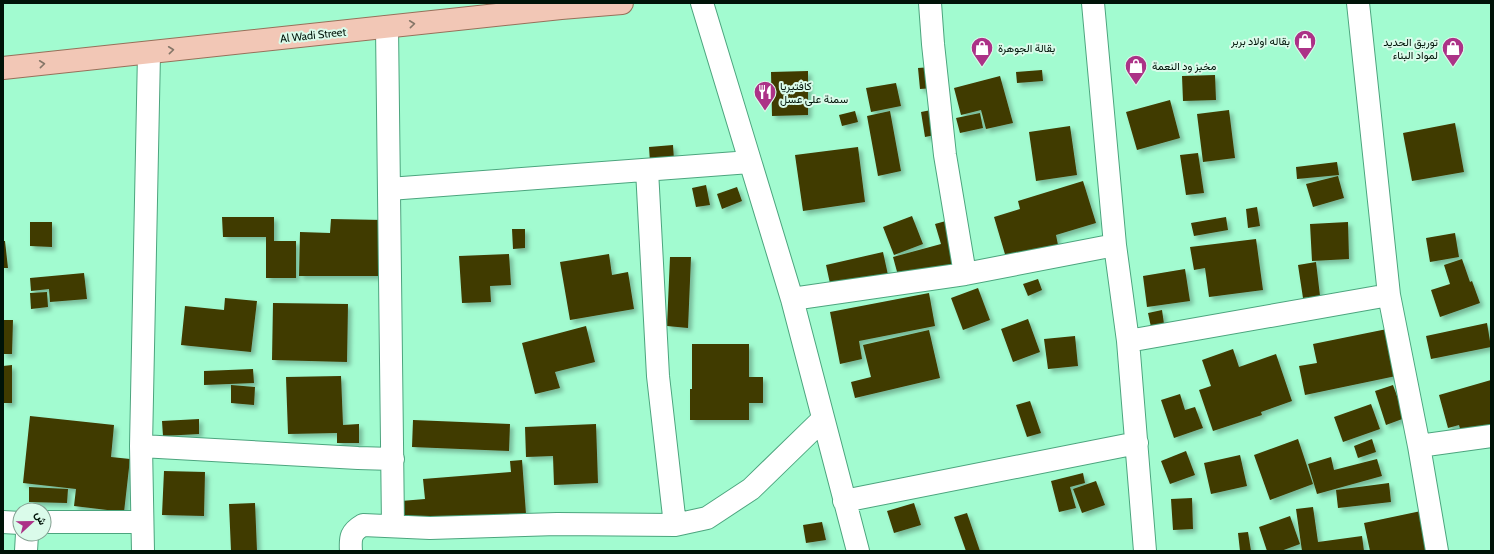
<svg xmlns="http://www.w3.org/2000/svg" width="1494" height="554" font-family="Cabin,Vazirmatn,sans-serif">
<defs>
<filter id="shadow"><feDropShadow dx="3.5" dy="3.5" stdDeviation="2" flood-color="#0004"/></filter>
</defs>
<rect width="100%" height="100%" fill="#a2fbd0"/>
<!-- building -->
<path fill="#403a00" filter="url(#shadow)" d="M932,67L934,88L920,89L918,68Z
M1042,70L1043,81L1017,83L1016,72Z
M808,71V115L772,116L771,72Z
M1215,75L1216,100L1183,101L1182,76Z
M1000,76L1013,123L986,129L981,110L961,115L954,88Z
M896,83L901,106L871,112L866,88Z
M1170,100L1180,138L1137,150L1126,112Z
M936,109L940,134L925,137L921,112Z
M1229,110L1235,158L1203,162L1197,114Z
M855,111L858,122L842,126L839,115Z
M890,111L901,171L878,176L867,116Z
M980,113L983,128L960,133L956,118Z
M1455,123L1464,172L1412,181L1403,133Z
M1070,126L1077,175L1036,181L1029,132Z
M673,145L674,160L650,162L649,147Z
M858,147L865,202L803,211L795,155Z
M1198,153L1204,193L1186,195L1180,155Z
M1337,162L1339,175L1297,179L1296,167Z
M1338,176L1344,198L1313,207L1306,184Z
M1083,181L1096,223L1056,235L1058,245L1007,261L994,217L1020,209L1018,201Z
M706,185L710,205L696,207L692,188Z
M737,187L742,201L722,209L717,194Z
M1257,207L1260,226L1248,228L1246,209Z
M912,216L923,244L894,255L883,227Z
M222,217H274V241H296V278H266V237H223Z
M1226,217L1228,230L1194,236L1191,223Z
M331,219L383,220V276H299L300,232L330,233Z
M953,219L965,260L899,279L893,257L941,244L935,224Z
M30,222H52V247L30,246Z
M1348,222L1349,259L1312,261L1310,224Z
M512,229H525V248L513,249Z
M1455,233L1459,257L1430,262L1426,238Z
M1256,239L1263,290L1209,297L1205,268L1194,270L1190,247Z
M3,241H5L8,268H3Z
M883,252L888,275L831,288L826,265Z
M509,254L511,285L490,286L491,302L462,303L459,256Z
M609,254L612,275L628,272L634,309L570,320L560,262Z
M670,257H691L688,328L667,326Z
M1462,259L1470,282L1472,281L1480,303L1440,317L1431,290L1450,284L1444,265Z
M1316,262L1320,296L1303,298L1298,265Z
M1185,269L1190,301L1147,307L1143,276Z
M84,273L87,299L50,302L49,289L31,291L30,278Z
M1038,279L1042,290L1028,296L1023,284Z
M978,288L990,320L963,330L951,298Z
M47,292L48,307L31,309L30,293Z
M929,293L935,326L859,341L862,359L840,364L830,312Z
M225,298L257,301L251,352L181,345L185,306L224,310Z
M273,303L348,304L347,362L272,360Z
M1162,310L1164,324L1151,327L1148,313Z
M1028,319L1040,352L1013,362L1001,329Z
M3,320H13L12,354H3Z
M1487,323L1491,347L1431,359L1426,336Z
M586,326L595,362L555,372L560,388L535,394L522,343Z
M1387,329L1396,376L1305,395L1299,366L1317,363L1313,344Z
M929,330L940,378L855,398L851,382L871,377L863,345Z
M1075,336L1078,366L1048,369L1044,339Z
M692,344H749V377H763V403H749V420H690V389H692Z
M1233,349L1239,367L1276,354L1292,401L1261,412L1262,415L1213,431L1199,390L1211,386L1202,360Z
M12,365V403H3V366Z
M253,369L254,383L204,385V371Z
M341,376L343,425L359,424V443H337V433L288,434L286,377Z
M1491,380V428L1462,436L1459,425L1448,428L1439,395Z
M231,385L255,387L254,405L231,403Z
M1393,385L1405,418L1386,425L1375,391Z
M1180,394L1185,410L1195,407L1203,428L1174,438L1161,400Z
M1030,401L1041,433L1027,437L1016,405Z
M1371,404L1380,429L1343,442L1334,417Z
M30,416L114,425L111,457L130,459L124,512L74,506L76,489L23,483Z
M199,419V434L163,436L162,421Z
M413,420L510,424L509,451L412,447Z
M596,424L598,483L554,485L553,456L526,457L525,427Z
M1298,439L1313,484L1270,500L1254,455Z
M1372,439L1376,452L1358,458L1354,446Z
M1186,451L1195,475L1170,484L1161,461Z
M1240,455L1247,486L1211,494L1204,463Z
M1331,457L1334,470L1377,459L1382,476L1317,494L1308,464Z
M522,460L526,514L403,522L401,501L425,499L423,479L511,472L510,461Z
M164,471L205,472L204,516L162,515Z
M1083,473L1085,483L1070,487L1076,508L1059,512L1051,481Z
M1096,481L1105,505L1082,513L1073,489Z
M1389,483L1391,502L1338,508L1336,490Z
M29,487L68,489L67,503L29,502Z
M1192,498L1193,529L1173,530L1171,499Z
M255,503L257,551H231L229,504Z
M914,503L921,525L894,533L887,511Z
M1313,507L1318,542L1362,536L1364,551H1331V550L1302,551L1296,509Z
M1421,511L1429,550L1370,551L1364,523Z
M967,513L980,551H966L954,517Z
M1290,516L1300,544L1281,551H1267L1259,527Z
M822,522L826,540L806,543L803,525Z
M1248,532L1251,551H1240L1238,533Z"/>
<g fill="none" stroke-linecap="round" stroke-linejoin="round">
<!-- minor casing -->
<g stroke="#4ca57e" stroke-width="24">
<path id="minor" d="M702,3L792,299L858,551
M930,3L933,44L945,155L965,274
M1093,3L1115,245L1128,341L1145,551
M1358,3L1389,295L1419,446L1437,551
M387,27L393,526
M647,170L658,376L675,525
M389,189L750,162
M792,299L965,274L1115,245
M1128,341L1389,295
M141,446L358,458L393,459
M1419,446L1491,436
M844,501L1137,443
M3,522L20,523
M44,522H142
M26,551L27,534
M143,551L141,446L149,53
M351,551C350,537 351,532 363,525L430,528L557,524L675,525L707,518L751,489L823,419"/>
</g>
<!-- major casing -->
<g stroke="#97705a" stroke-width="24">
<path id="major" d="M3,68L561,8L622,3"/>
</g>
<!-- minor -->
<use href="#minor" stroke="#fff" stroke-width="22"/>
<!-- major -->
<use href="#major" stroke="#f2c7b6" stroke-width="22"/>
</g>
<!-- one-way arrows -->
<defs><path id="oneway-chevron" d="M-2-3.5L2.5 0L-2 3.5" fill="none" stroke-width="1.6" stroke-linecap="round" stroke-linejoin="round"/></defs>
<g stroke="#857668">
<use href="#oneway-chevron" transform="translate(412 24) rotate(-6)"/>
<use href="#oneway-chevron" transform="translate(171 50) rotate(-6)"/>
<use href="#oneway-chevron" transform="translate(42 64) rotate(-6)"/>
</g>
<!-- icons -->
<defs>
<g id="shop-pin" transform="scale(1.15)"><path d="M0 17L-7.5 6A9.5 9.5 0 1 1 7.5 6Z" fill="#ac3287" stroke="#dafbea"/><path d="M-5-2.5h2.3a2.7 3.5 0 0 1 5.4 0H5L5.5 6h-11ZM-1.5-2.5h3a1.5 2.3 0 0 0-3 0Z" fill="#fff"/></g>
<g id="restaurant-pin" transform="scale(1.15)"><path d="M0 17L-7.5 6A9.5 9.5 0 1 1 7.5 6Z" fill="#ac3287" stroke="#dafbea"/><path d="M-5-6h1v4h1v-4h1v4h1v-4h1v5L-1.5 .5V6h-2V.5L-5-1ZM5-6V6H3V1.5H1.5Q1.5-4 5-6Z" fill="#fff"/></g>
</defs>
<g fill-rule="evenodd">
<use href="#shop-pin" x="1305" y="41"/>
<use href="#shop-pin" x="982" y="48"/>
<use href="#shop-pin" x="1453" y="48"/>
<use href="#shop-pin" x="1136" y="66"/>
<use href="#restaurant-pin" x="765" y="92"/>
</g>
<g text-anchor="middle" stroke-width="4" stroke-linejoin="round" paint-order="stroke">
<!-- street labels -->
<g font-size="11" fill="#001308" stroke="#dafbea">
<text transform="translate(313 35) rotate(-6)" y="4">Al Wadi Street</text>
</g>
<!-- poi labels -->
<g font-size="11" fill="#001308" stroke="#dafbea" text-anchor="start">
<text x="1290" y="45" text-anchor="end">بقاله اولاد بربر</text>
<text x="1438" y="46" text-anchor="end">توريق الحديد<tspan x="1438" dy="13">لمواد البناء</tspan></text>
<text x="998" y="52">بقالة الجوهرة</text>
<text x="1152" y="70">مخبز ود النعمة</text>
<text x="780" y="90">كافتيريا<tspan x="780" dy="13">سمنة على عسل</tspan></text>
</g>
</g>
<!-- border -->
<rect width="1494" height="554" fill="none" stroke="#001308" stroke-width="8"/>
<!-- north arrow -->
<g transform="translate(32 522) rotate(68)"><circle r="19" fill="#dafbea" stroke="#839e90"/>
<path d="M0-3L7 15L0 10L-7 15Z" fill="#ac3287"/>
<text y="-6" font-size="11" font-weight="bold" text-anchor="middle" fill="#001308">ش</text>
</g>
</svg>
